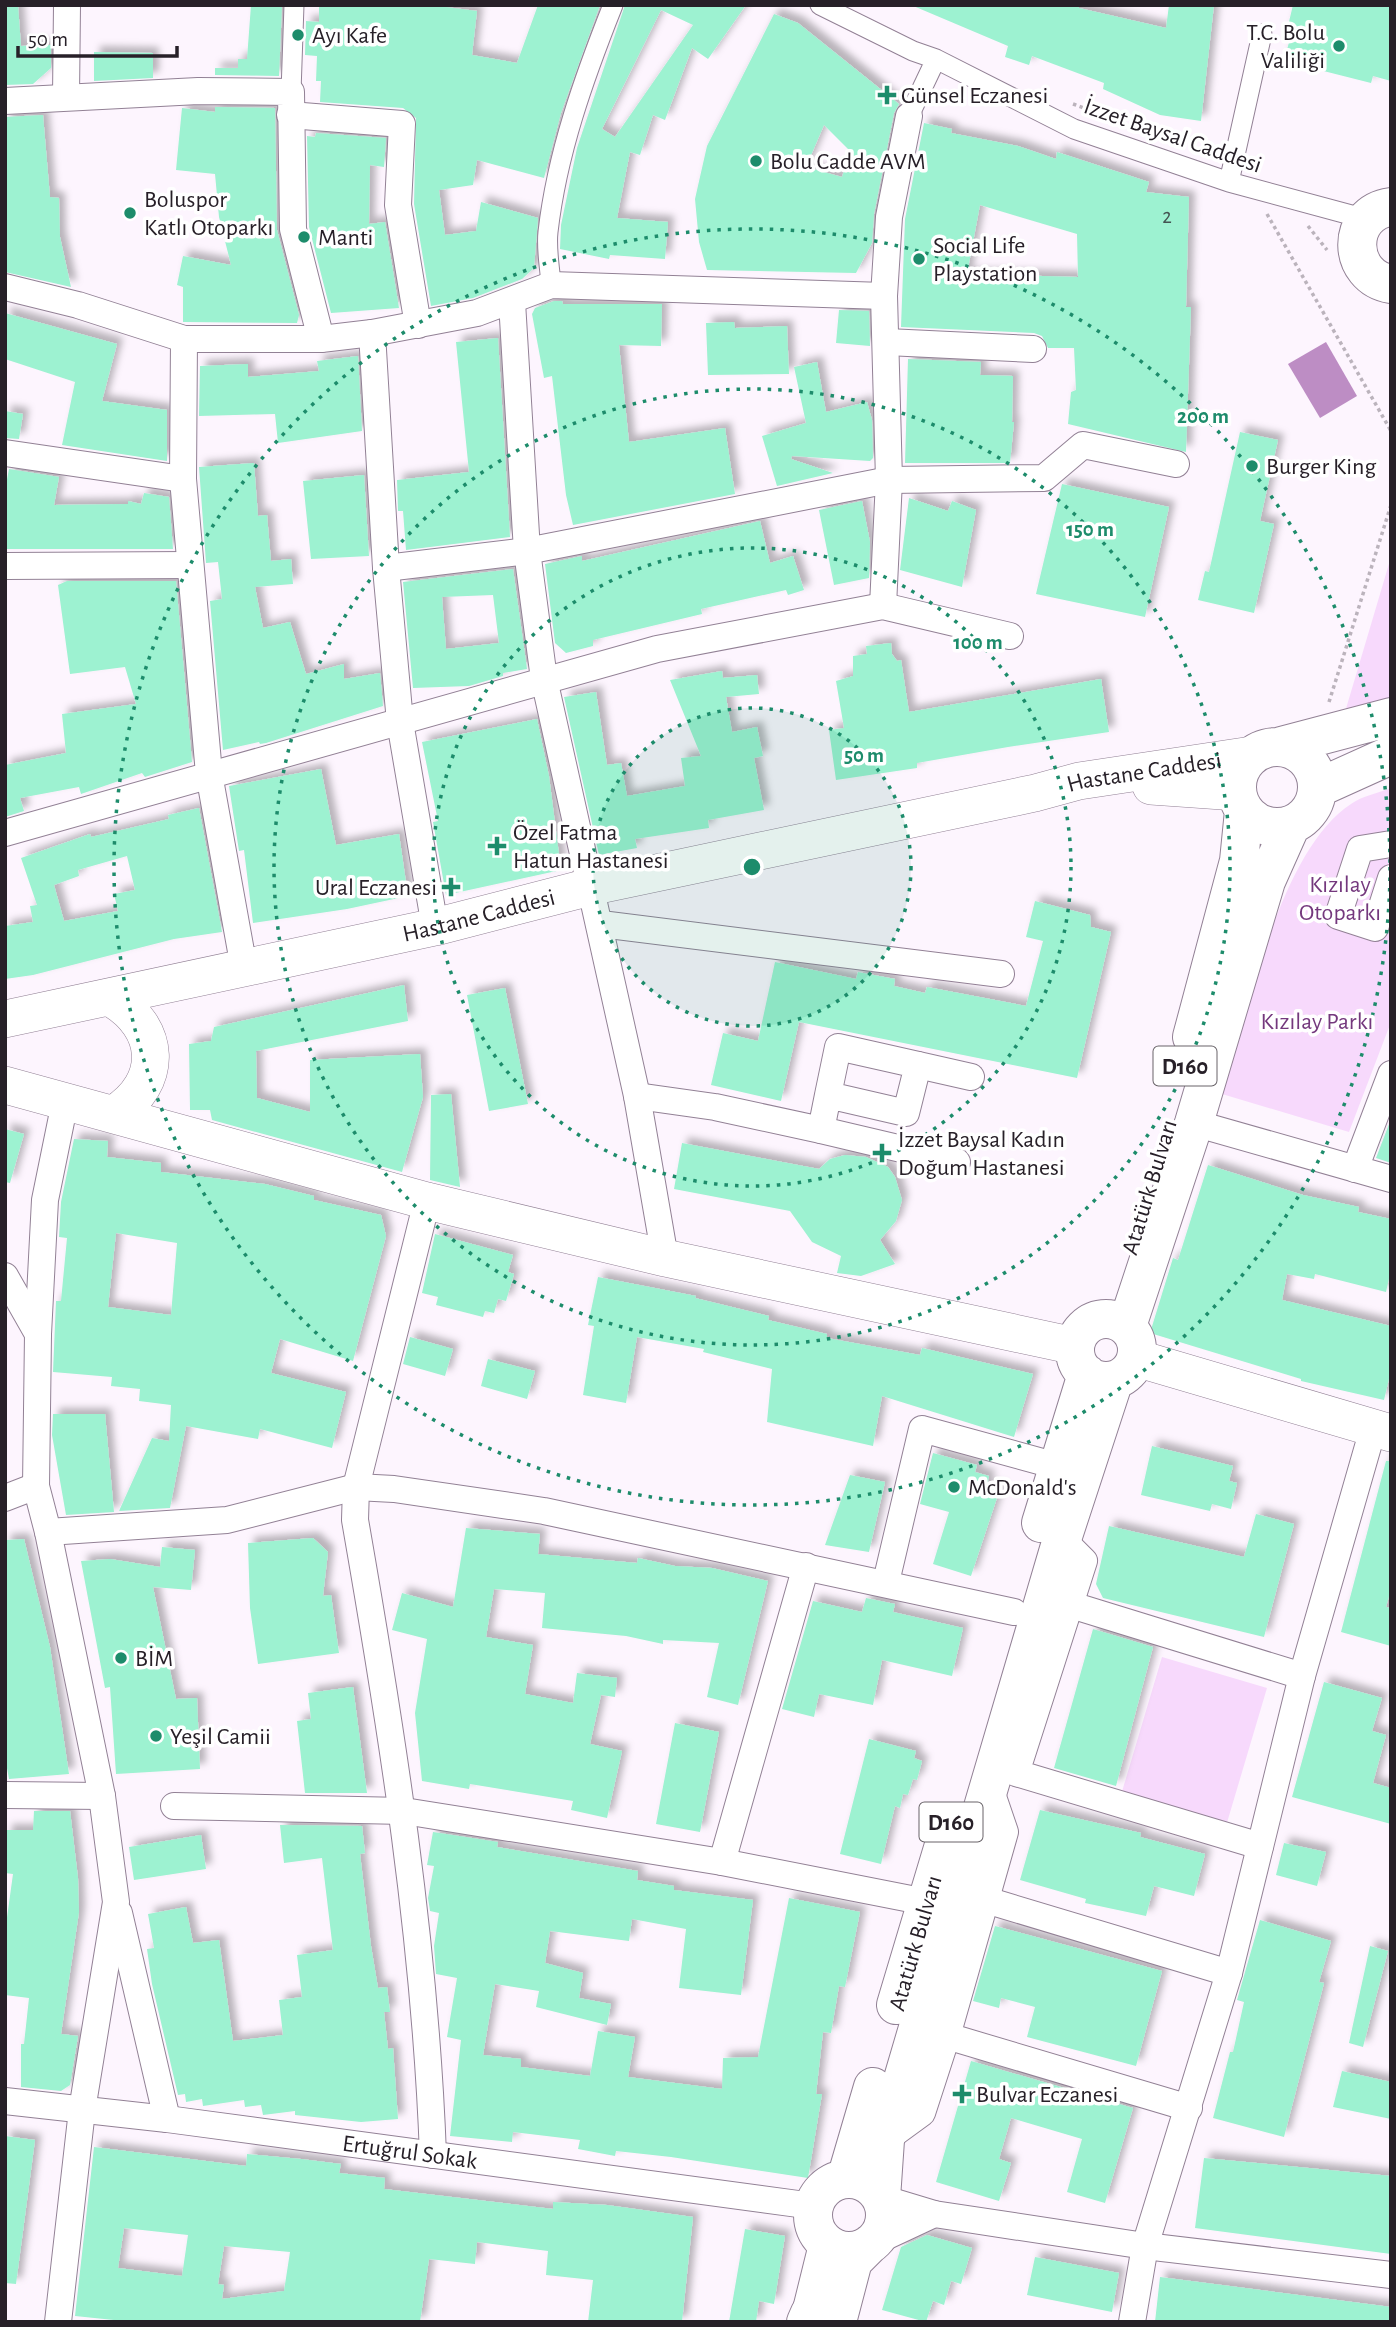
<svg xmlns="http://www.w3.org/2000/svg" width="1396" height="2327" font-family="'Alegreya Sans',sans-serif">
<defs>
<filter id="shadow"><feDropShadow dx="6" dy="-6" stdDeviation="3.5" flood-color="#0004"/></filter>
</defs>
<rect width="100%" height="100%" fill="#fdf5fe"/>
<!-- green -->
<path fill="#f7d9fc" d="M1391,557V698L1345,712Z
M1391,788V1022L1349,1132L1222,1094C1246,1015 1280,850 1351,804C1362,796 1378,793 1391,788Z
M1162,1657L1267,1688L1226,1826L1121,1795Z"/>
<!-- water -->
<path fill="#bd8dc4" d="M1326,342L1357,396L1320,418L1288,364Z"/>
<!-- building -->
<path fill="#9df2d1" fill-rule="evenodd" filter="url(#shadow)" d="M5,5H18L21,46L51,45V68L33,84L5,85Z
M251,5H282L279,76L215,75V68H238V59H247Z
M319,5H430L477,11L472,55L517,63L538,5H600L561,113L544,178L477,160L473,185L439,190L445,235L476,231L481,202L538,218L534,268L522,279L473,298L431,306L414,204L416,118L403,108L320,102L321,81H316L317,56L305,55L306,21L319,22Z
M625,5H746L708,59L692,48L665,120L653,115L640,155L630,152L617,218L668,222L665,259L610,255L609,259L560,249L561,225L577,148ZM661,10L693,25L615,137L602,129Z
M911,5H1079V8L1166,28L1169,5H1214L1201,121L1160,115L1103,89L1104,83L1032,56L1029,65L1005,57L1008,46Z
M1293,5H1391V81L1373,76L1371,83L1284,61L1292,31L1287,30Z
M774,14L798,23L899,104L894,113L874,214L872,243L856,273L707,270L699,242L695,199L707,146ZM824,125L850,151L842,177L806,167Z
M94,52L153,53V78L94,81Z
M215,107L275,108L277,230L299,315L297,323L183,322V287L177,285L183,256L231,265L219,217L215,174L176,170L182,108L215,112Z
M43,115L50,197L59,198L60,237L71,287L5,272V117Z
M924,123L952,129L951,133L1018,146L1056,159L1057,152L1149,182L1146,192L1189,197L1186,307H1191L1186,452L1068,424L1071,392L1076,390L1074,348H1048L1042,336L1034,333L901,327L905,219ZM980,205L1077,234L1078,277L967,274Z
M316,133L386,138L384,167L370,165L369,224L385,222L399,308L331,313L309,227L307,136L315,137Z
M554,301H562L563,304H662L661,346L619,345L629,442L725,428L735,494L573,525L566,495L552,376L544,378L532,314L535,308Z
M839,310L869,311L870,346L836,343Z
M5,313L117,344L102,401L167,410V461L62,445L75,382L5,359Z
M734,322L735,328L787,326L789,374L708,375L706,323Z
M498,338L510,537L406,550L403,511H398L397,480L469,472L456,342Z
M358,356L362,431L278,443L275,414L199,416L200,366L248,364V377L319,371L317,361Z
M908,359L981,362L980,375L1013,376L1012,422H1014L1010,463H905Z
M817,362L826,412L867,402L872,420L873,458L870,461L792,456L791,459L833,473L777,486L762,436L806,423L794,367Z
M5,411L23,414L19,439L5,438Z
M1240,432L1278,440L1260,521L1274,524L1254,613L1198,600L1205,571L1209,572Z
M254,463L258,516L267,515L271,561L291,559L293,584L255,587L263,628L290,622L306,674L344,664V679L380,673L383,706L266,743L260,744L259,742L223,750L210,601L222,599L218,562L206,563L199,467Z
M9,469L59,477L54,505L128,504V501L141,504L144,493L169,497L173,549H5V490Z
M364,475L369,556L311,559L303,481Z
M1062,484L1169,507L1145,617L1036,594Z
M909,498L948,511L952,501L976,510L962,587L900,570Z
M862,501L870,542L869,578L834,585L819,510Z
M760,521L770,563L793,556L804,590L788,595L786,590L701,609L702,614L593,640V646L566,653L555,643L545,564L582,556V561Z
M513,569L527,669L503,673V676L469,686L413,688L403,582ZM493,595L499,643L446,649L442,597Z
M67,581H176L192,762L145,777L142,773L81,794L79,787L20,798L24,811L5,817V765L66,753L62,714L136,704L125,667L70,674L58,585Z
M891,643L892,654L897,661L901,660L909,712L1101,679L1109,732L1008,747L917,763V768L836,780L829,730L844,728L836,681L853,676V656L867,654L866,646Z
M722,671L723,678L757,675L759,694L726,697L732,732L757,727L763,756L754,758L764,810L708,820L709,828L635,839L637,848L599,855L564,697L596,692L607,765L621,763L627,796L685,786L681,758L701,756L670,680Z
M537,719L549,776L561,870L446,895L433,822L438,821L422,742Z
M321,769L336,845L399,834L408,896L347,909L253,923L244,850L239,851L229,786Z
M199,808L222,932L174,939L33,975L5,979V926L33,922L30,906L37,905L21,858L90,834L91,837L169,819L168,815ZM127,856L135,890L114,894L118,911L64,921L54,885L79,876L78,870Z
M1035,901L1090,915L1091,927L1111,932L1077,1078L799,1022L781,1101L711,1085L723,1033L758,1041L775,962L856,979L858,972L863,973L895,979L894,986L925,993L927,987L1026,1006L1043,941L1026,937Z
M404,985L408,1021L256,1051L257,1098L310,1112V1060L420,1054L423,1097L402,1172L212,1120L210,1110H190L189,1044L211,1041L214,1027Z
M505,988L528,1104L489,1111L467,995Z
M451,1094L460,1187L430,1180L431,1095Z
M1391,1119V1163L1376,1158Z
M5,1129L24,1134L10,1183L5,1182Z
M74,1139L108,1141L107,1157L161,1163V1172L265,1184L314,1196V1200L381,1215L386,1236L353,1361L280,1339L271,1373L346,1392L332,1448L260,1429L258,1439L186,1426L170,1508L119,1511L152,1438L169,1441L171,1405L139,1401L140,1389L111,1386L112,1377L53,1372L56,1301H61L67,1238L59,1237L61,1202ZM116,1233L177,1243L171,1315L108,1307Z
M682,1143L819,1169L830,1159L845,1155L866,1157L888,1167L895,1177L902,1200L896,1221L880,1240L895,1264L861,1276L837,1273L841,1256L812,1242L790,1211L674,1189Z
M1208,1165L1303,1195L1359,1207L1358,1212L1391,1219V1269L1386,1292L1315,1274L1314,1279L1287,1274L1282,1300L1391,1326V1370L1384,1400L1301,1381V1379L1150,1333L1173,1258L1178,1260Z
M435,1234L513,1255L508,1272L514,1274L506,1301L498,1299L494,1313L485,1311L483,1317L436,1305L438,1297L422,1293Z
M598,1277L696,1296L695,1298L769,1316L768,1320L827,1334V1338L920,1355L922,1348L1033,1374L1014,1437L882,1396L873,1446L767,1422L772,1369L703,1352L704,1349L637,1337L626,1403L583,1395L594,1326L588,1325Z
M410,1337L453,1349L445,1376L403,1364Z
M488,1359L535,1371L527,1399L481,1386Z
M53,1414H105L114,1512L66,1515L52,1435Z
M1152,1446L1233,1466L1229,1481L1237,1483L1231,1509L1212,1504L1210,1511L1141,1495Z
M933,1453L977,1465L975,1472L989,1476L987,1486L1000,1489L971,1576L933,1564L949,1512L920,1504Z
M1386,1461H1391V1589L1386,1607L1391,1608V1646L1341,1632Z
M850,1475L885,1482L869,1552L825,1545Z
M1256,1514L1294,1524L1264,1637L1103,1598L1096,1584L1109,1526L1244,1557Z
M466,1528L540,1534L538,1554L637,1563L638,1558L675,1566L712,1568L768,1581L738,1705L707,1697L719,1643L663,1640V1644L626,1636L542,1628L545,1593L494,1589L486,1637L533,1645L525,1694L573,1703L577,1673L617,1678L615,1697L601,1695L590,1744L622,1751L607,1818L571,1810L573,1801L470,1784L469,1789L422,1781L415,1713L427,1639L392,1630L402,1593L453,1607Z
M313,1538L328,1552L323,1596L331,1595L339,1653L258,1664L250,1608L248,1543Z
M24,1539L50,1647L69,1774L9,1779L5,1757V1540Z
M162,1547L195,1550L191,1590L153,1587L176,1699L197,1698L200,1769L116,1774L110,1687L105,1688L81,1561L110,1559L160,1567Z
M866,1598L895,1604L893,1612L963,1628L952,1676L882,1660L873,1705L819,1694L814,1717L782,1709L813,1601L862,1612Z
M1093,1629L1153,1647L1116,1786L1054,1768Z
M1324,1682L1382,1698L1372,1731L1386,1735L1373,1783L1391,1788V1824L1292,1797Z
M353,1687L367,1793H305L297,1721L311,1719L308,1693Z
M675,1723L719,1732L700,1832L656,1824Z
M869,1739L916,1751L914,1758L922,1761L917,1780L913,1779L908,1795L903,1794L900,1808L895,1806L881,1864L840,1854Z
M1040,1810L1141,1833L1140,1837L1205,1854L1194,1896L1154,1886L1146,1916L1085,1903L1086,1899L1020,1880Z
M34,1811H70L78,1878L79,1912L61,2034L78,2036L70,2085L61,2091L21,2087V2044H24L29,1998L5,1995V1932L13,1874L5,1873L6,1830H33Z
M280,1825L362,1826L365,1853L360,1854L371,1946L378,1988L387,1987L390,2012H384L388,2049L393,2048L398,2119L361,2122L295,2115V2111L263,2115L261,2105L245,2107L244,2100L203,2106L202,2099L186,2102L185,2094L178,2095L152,1984L147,1949L154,1948L148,1914L186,1907L193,1943L219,1940L233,2041L283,2035L279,2000L302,1997L297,1955L333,1950L322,1858L284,1863Z
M433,1832L498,1842L497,1847L638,1871L637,1880L674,1886V1890L753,1900L741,1995L679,1988L686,1929L632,1919L629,1941L550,1931L545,1963L583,1973L579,1998L611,2004L607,2025L536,2007L539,1991L495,1984L483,2055L521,2059V2067L590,2076L598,2031L635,2037L628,2077L722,2089L723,2058L758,2057L789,1898L860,1912L845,1987L839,1986L831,2033L823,2032L816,2094H822L808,2178L671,2157L616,2151L615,2156L578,2149L580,2140L513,2132L512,2142L450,2136L461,2040L447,2037L457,1978L436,1974L434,1946L439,1913L430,1911L428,1898L434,1866L427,1865Z
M201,1835L206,1869L134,1880L129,1847Z
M1284,1843L1326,1852L1317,1886L1276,1875Z
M1260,1920L1331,1941L1319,1982L1324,1983L1284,2137L1213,2118L1230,2052H1233L1244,2002L1237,2000Z
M995,1926L1162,1971L1136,2066L1027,2037L1035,2007L1001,1998L999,2008L973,2001Z
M1370,1946L1388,1951L1363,2047L1349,2043Z
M971,2061L1133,2108L1105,2203L1067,2192L1082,2139L1011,2118L999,2159L1011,2163L999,2201L936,2182Z
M1342,2071L1391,2082V2119L1333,2107Z
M5,2136L35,2140L16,2284L5,2283Z
M94,2147L246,2166L247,2154L301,2159L341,2164L339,2173L385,2178L384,2189L553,2209V2202L607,2205L693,2217L682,2322H588L593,2280L546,2275L548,2251L477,2242L475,2264L429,2259L420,2322H133L75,2316ZM124,2228L188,2235L182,2276L118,2268ZM224,2246L290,2252L284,2291L222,2299L224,2285L218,2284Z
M1204,2158L1391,2176V2254L1195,2228Z
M745,2229L785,2236L774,2304L759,2301L756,2322H729Z
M927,2235L972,2248L961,2284L951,2281L944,2305L933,2301L926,2322L882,2310L901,2247Z
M1035,2257L1119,2273L1112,2312L1027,2295Z
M1160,2277L1391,2307V2322H1155Z"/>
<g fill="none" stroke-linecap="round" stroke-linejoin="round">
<!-- pedestrian casing -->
<g stroke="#928195" stroke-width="21">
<path id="pedestrian" d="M820,5L913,51L936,59L1074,129L1229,182L1366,219
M291,92L294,5
M909,116L936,59
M1229,182L1262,34
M551,285C550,268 546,249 548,232C557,153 584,78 613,5"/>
</g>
<!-- minor casing -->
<g stroke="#928195" stroke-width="28">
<g id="minor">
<path d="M66,96L67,5"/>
<path d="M5,101L198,91L291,92L293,229L321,339"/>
<path d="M290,115L402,124L398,205L418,325"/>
<path d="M5,287L78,305L184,339H321L372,333L477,313L551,285L884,296"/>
<path d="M512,302L527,551L544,679L637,1096L665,1258"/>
<path d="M372,333L386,568L400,722L435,927"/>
<path d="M184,339L183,479L209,774L244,968"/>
<path d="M887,342L1033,349"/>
<path d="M5,453L183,479"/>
<path d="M5,566L190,565"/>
<path d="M386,568L527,551L889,480L1044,478L1083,445L1176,464"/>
<path d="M883,606L889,480L884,296L889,217L909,116"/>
<path d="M5,833L657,649L883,606L1010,636"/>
<path d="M1391,844L1360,849L1338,916L1375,928L1391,878"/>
<path d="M601,924L1001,974"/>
<path d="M918,1065L971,1077"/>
<path d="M637,1096L715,1107L821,1130L828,1095L906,1113L918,1065L838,1047L828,1095"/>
<path d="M1194,1123L1391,1179"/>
<path d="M821,1130L957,1162"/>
<path d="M1355,1169L1391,1074"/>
<path d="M427,1201L356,1487L355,1520C392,1732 425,1940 433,2155"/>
<path d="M5,1276L38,1334L36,1486L48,1532L102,1796L116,1902L82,2110L58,2322"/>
<path d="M38,1334L45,1200L65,1102"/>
<path d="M5,1498L36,1486"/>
<path d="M48,1532L227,1520L356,1487L394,1489L544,1511L1014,1612"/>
<path d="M1062,1539L1084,1561L1016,1773L1260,1846"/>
<path d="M886,1582L922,1429L1057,1466"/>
<path d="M1068,1604L1302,1676"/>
<path d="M5,1795L102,1796"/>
<path d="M174,1806L404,1811L722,1862L926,1902"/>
<path d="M722,1862L806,1566"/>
<path d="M986,1900L1229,1973"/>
<path d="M119,1913L167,2119"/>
<path d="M947,2036L1189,2108"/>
<path id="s1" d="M5,2101L167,2119L813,2206"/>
<path d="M885,2140L922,2113L947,2036L1005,1832L989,1785"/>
<path d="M934,2214L1145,2246L1391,2275"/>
<path d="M870,2244L934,2214L881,2198"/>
<path d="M1132,2322L1145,2246L1229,1973L1302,1676L1373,1429"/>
</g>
</g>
<!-- secondary casing -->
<g stroke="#928195" stroke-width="38">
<g id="secondary">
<path d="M1151,786L1237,792"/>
<path d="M111,998C161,1027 165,1082 114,1114"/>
<path id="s2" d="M5,1019L435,927L590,887L1035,793L1079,781L1252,755"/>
<path d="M5,1085L427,1201L665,1258L1075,1346"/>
<path d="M1136,1358L1391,1433"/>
</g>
</g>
<!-- primary casing -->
<g stroke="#928195" stroke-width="40">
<path id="primary" d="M1391,207C1345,213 1347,277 1391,284
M1281,746L1391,717
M1237 787a40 40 0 1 1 80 0a40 40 0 1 1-80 0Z
M1318,788L1391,755
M1192,1037L1239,861L1244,811
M1075 1350a31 31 0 1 1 62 0a31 31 0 1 1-62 0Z
M1127,1326L1194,1123L1266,881L1291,825
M1041,1523L1087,1374
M896,2005L947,1835
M813 2215a36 36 0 1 1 72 0a36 36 0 1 1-72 0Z
M846,2179L873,2087
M881,2198L885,2140L1062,1539L1114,1380
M809,2322L828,2245
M837,2322L853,2261L870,2244"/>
</g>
<!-- trunk casing -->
<g stroke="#928195" stroke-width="40">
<path id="trunk" d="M806,2322L810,2313"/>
</g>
<!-- path -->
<path stroke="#bbb3bc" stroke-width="3.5" stroke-dasharray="3.5 3.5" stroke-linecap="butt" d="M1073,104L1105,116
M1267,214L1391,431
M1308,226L1327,250
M1329,702L1391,505"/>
<!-- pedestrian -->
<use href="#pedestrian" stroke="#fff" stroke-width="19"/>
<!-- minor -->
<use href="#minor" stroke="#fff" stroke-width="26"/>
<!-- secondary -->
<use href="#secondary" stroke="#fff" stroke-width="37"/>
<!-- primary -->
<use href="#primary" stroke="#fff" stroke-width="38"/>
<!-- trunk -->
<use href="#trunk" stroke="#fff" stroke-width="38"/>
</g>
<!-- distance rings -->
<circle cx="752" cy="867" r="159" fill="#1d8c6b" fill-opacity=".12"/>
<g fill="none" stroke="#1d8c6b" stroke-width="3.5" stroke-dasharray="3.5 7">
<circle cx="752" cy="867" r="159"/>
<circle cx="752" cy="867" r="319"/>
<circle cx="752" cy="867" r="478"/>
<circle cx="752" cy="867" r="638"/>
</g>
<!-- markers -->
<g fill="#1d8c6b" stroke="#fff" stroke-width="2.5">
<circle cx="298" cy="35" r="7"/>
<circle cx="1339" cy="46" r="7"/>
<path d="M883.5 84.5h7v7h7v7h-7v7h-7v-7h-7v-7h7z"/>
<circle cx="756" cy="161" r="7"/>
<circle cx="130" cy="213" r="7"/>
<circle cx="304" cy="237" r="7"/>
<circle cx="919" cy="259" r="7"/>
<circle cx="1252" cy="466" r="7"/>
<path d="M493.5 835.5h7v7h7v7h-7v7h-7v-7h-7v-7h7z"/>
<path d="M447.5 876.5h7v7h7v7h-7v7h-7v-7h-7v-7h7z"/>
<path d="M878.5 1142.5h7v7h7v7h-7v7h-7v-7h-7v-7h7z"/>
<circle cx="954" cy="1487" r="7"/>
<circle cx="121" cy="1658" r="7"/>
<circle cx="156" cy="1736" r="7"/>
<path d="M958.5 2083.5h7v7h7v7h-7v7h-7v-7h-7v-7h7z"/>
</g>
<g text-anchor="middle" stroke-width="7" stroke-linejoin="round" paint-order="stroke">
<!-- number labels -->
<g font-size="21" fill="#445452">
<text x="1167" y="223">2</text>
</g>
<!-- shield labels -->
<g fill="#fff" stroke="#686368" stroke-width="2">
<rect x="1153.5" y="1046.5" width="63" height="39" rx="5"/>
<rect x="919.5" y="1802.5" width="63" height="39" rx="5"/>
</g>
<g font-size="23" font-weight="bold" fill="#272028">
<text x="1185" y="1074">D160</text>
<text x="951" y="1830">D160</text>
</g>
<!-- poi labels -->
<g font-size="24" fill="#272028" stroke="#fff" text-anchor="start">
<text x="1325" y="40" text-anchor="end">T.C. Bolu<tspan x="1325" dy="28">Valiliği</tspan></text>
<text x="312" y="43">Ayı Kafe</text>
<text x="901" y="103">Günsel Eczanesi</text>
<text x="770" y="169">Bolu Cadde AVM</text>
<text x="144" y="207">Boluspor<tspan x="144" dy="28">Katlı Otoparkı</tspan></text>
<text x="318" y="245">Manti</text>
<text x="933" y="253">Social Life<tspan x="933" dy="28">Playstation</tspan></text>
<text x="1266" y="474">Burger King</text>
<text x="513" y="840">Özel Fatma<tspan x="513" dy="28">Hatun Hastanesi</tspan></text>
<text x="437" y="895" text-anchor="end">Ural Eczanesi</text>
<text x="898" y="1147">İzzet Baysal Kadın<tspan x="898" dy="28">Doğum Hastanesi</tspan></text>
<text x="968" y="1495">McDonald's</text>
<text x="135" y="1666">BİM</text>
<text x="170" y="1744">Yeşil Camii</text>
<text x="976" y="2102">Bulvar Eczanesi</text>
</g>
<!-- street labels -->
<g font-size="24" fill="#272028" stroke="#fff">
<text transform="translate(1173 135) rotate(19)" y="8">İzzet Baysal Caddesi</text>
<text dy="8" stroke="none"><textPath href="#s2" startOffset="1166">Hastane Caddesi</textPath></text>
<text dy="8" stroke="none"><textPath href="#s2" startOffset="485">Hastane Caddesi</textPath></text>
<text transform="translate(1149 1187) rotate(-73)" y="8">Atatürk Bulvarı</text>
<text transform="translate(915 1943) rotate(-74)" y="8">Atatürk Bulvarı</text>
<text dy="8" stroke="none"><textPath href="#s1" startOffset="408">Ertuğrul Sokak</textPath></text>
</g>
<!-- park labels -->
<g font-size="24" fill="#74387d" stroke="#fff">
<text x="1340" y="892">Kızılay<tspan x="1340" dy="28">Otoparkı</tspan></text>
<text x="1317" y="1029">Kızılay Parkı</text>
</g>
</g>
<circle cx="752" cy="867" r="10" fill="#1d8c6b" stroke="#fff" stroke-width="3.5"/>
<g font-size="21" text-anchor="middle" font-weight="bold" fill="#1d8c6b" stroke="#fff" stroke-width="7" stroke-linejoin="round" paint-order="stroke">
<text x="1203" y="423">200 m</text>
<text x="1090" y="536">150 m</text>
<text x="978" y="649">100 m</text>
<text x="864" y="762">50 m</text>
</g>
<!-- border -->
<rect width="1396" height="2327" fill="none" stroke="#272028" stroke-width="14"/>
<!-- scale -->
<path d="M18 46v10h159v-10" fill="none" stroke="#272028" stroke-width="3.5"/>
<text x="28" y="46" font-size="21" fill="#272028" stroke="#ffffff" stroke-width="5" paint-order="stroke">50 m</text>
</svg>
